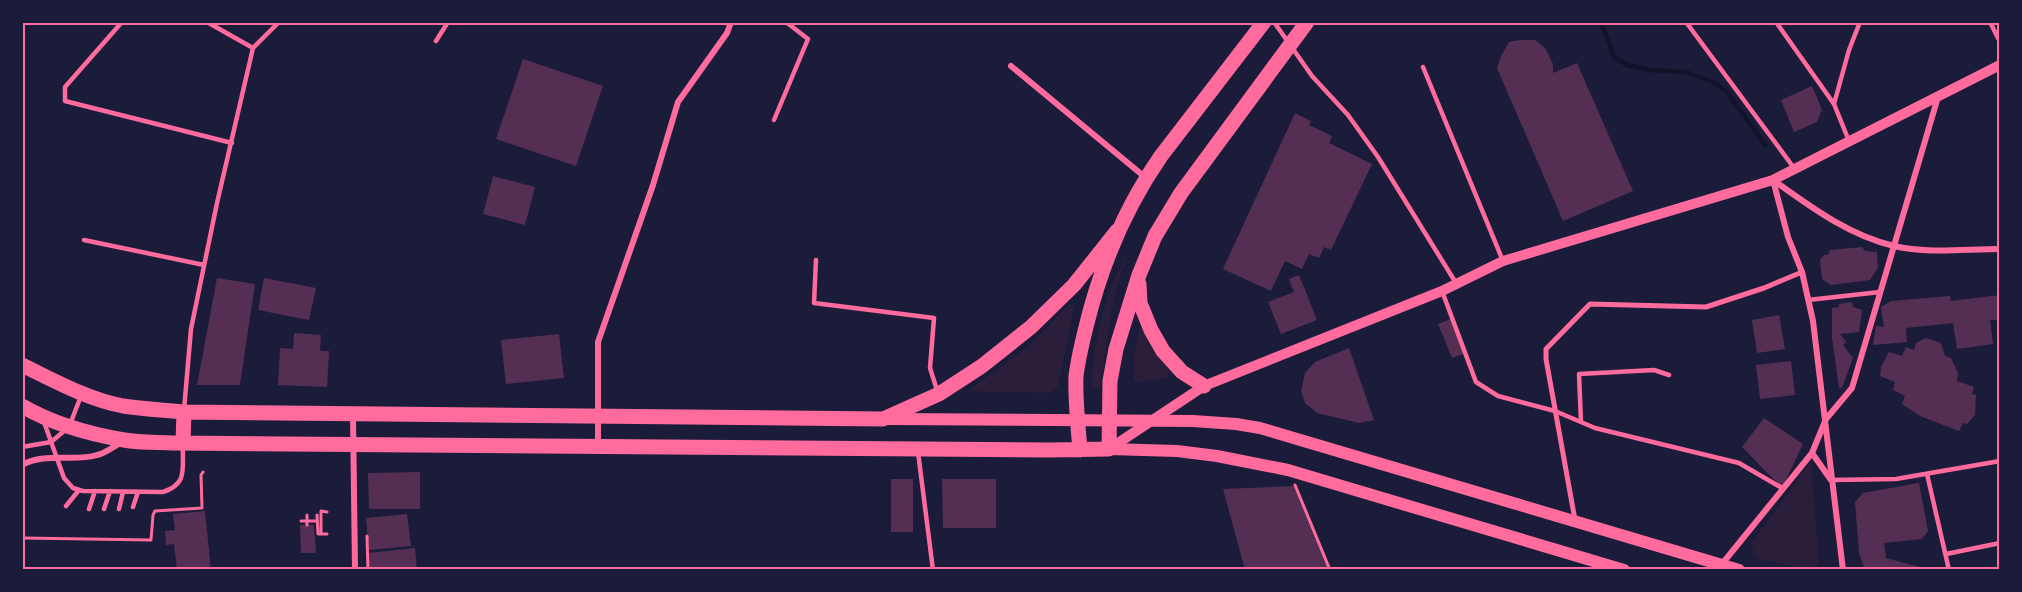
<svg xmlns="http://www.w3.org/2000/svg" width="2022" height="592" font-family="'Exo 2',sans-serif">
<rect width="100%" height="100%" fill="#1b1b3a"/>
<!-- green -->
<path fill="#2a1e3b" d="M1131,246L1114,296L1100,388L1093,389C1088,364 1104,304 1114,280C1119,268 1125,257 1131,246Z
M1071,303L1075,304L1058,387L1051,393L967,391L1023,351Z
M1141,325L1159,356L1170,372L1166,378L1139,382L1134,380C1132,361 1135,343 1141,325Z
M1810,463L1811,464L1819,564L1813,569H1804L1756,558L1751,544Z"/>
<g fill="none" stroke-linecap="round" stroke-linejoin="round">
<!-- stream -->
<path stroke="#12122b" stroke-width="4.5" d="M1601,22L1614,57L1627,65L1650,70L1686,72L1713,82L1727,92L1765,145"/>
</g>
<!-- building -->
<path fill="#542f53" d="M1520,40H1535L1545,48L1553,64V73L1577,63L1633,191L1563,221L1497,68L1501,56L1509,42Z
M523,59L603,86L576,166L496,139Z
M1812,86L1822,110L1817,122L1794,132L1781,100Z
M1295,113L1311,121L1309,125L1332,136L1329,143L1372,164L1331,250L1324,247L1319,258L1309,254L1302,269L1285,261L1271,291L1223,269Z
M493,176L535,187L525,225L483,214Z
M1862,247L1865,251L1877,252L1878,268L1870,280L1831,285L1822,279L1820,260L1824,255H1828L1830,250Z
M1299,275L1317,320L1281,334L1268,302L1294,292L1289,279Z
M217,278L255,284L240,385H197Z
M264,278L316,288L309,320L258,310Z
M2000,295V320H1990L1993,344L1957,349L1953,323L1906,328L1907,342L1873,345L1876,326L1884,327L1881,307L1891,301L1950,296L1951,301Z
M1852,302L1853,307L1862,310L1859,332L1840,334L1846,342L1843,345L1853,358L1842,388H1839L1832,338V308L1839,307V304Z
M1779,315L1785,349L1757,353L1752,320Z
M1453,318L1466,353L1452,358L1438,324Z
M294,333L321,335L320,351H329L327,387L278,385L280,348L293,349Z
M559,334L564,378L506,384L501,340Z
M1926,338L1941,343L1945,356L1951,358L1958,373L1957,381L1974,387L1972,394L1976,395L1975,415L1967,424L1963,423L1959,431L1920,416L1902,404L1905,396L1893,390L1895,382L1880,376L1881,367L1889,352L1902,356L1906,347L1914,350L1916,343Z
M1349,348L1374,420L1359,423L1317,413L1305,403L1301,391L1305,373L1315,362Z
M1791,361L1795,395L1760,399L1756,365Z
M1764,418L1803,444L1782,488L1742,447Z
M420,472V509H369L368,473Z
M891,479H913V532H891Z
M942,479H996V528H943Z
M1919,483L1928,531L1922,539L1884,543L1886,558L1931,570H1865L1859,553L1855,502L1863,493Z
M1295,486L1330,570H1245L1223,489Z
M205,511L211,570H177L174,544L166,545L165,531L175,530L173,514Z
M407,514L411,546L369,550L366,518Z
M300,525H314L316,553H301Z
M415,548L417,570H370L368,553Z"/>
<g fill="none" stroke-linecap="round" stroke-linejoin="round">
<!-- path -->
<path stroke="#ff6b9d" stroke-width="3" d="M1295,485L1330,570
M317,515L318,534H327
M301,521H307V515
M307,525V521H317
M321,534V511L327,512
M367,536L368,570
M22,538L151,540L153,515L155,511L202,508L201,475L203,472"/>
<!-- service -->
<path stroke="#ff6b9d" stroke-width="4.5" d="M122,22L65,87V101L232,143
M207,22L253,48
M1274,22L1312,76L1348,115L1378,157L1456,283
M1686,22L1794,168
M1776,22L1834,104L1849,141
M1990,22L2000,42
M436,41L448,22
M1423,67L1503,261
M1834,104L1849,50L1860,22
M774,120L808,39L786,22
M84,240L204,265
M816,260L814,303L934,318L930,368L937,390
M1442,291L1476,382L1498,396L1555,411L1595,428L1739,463L1782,488
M1808,300L1880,292
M184,410L191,329L217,203L253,48L279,22
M44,422L64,478L73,488L83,491L163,492C188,484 182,469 183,447
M1581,422L1579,374L1654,370L1669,375
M22,447L51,442L69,427L81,396
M918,452L933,570
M1927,474L1949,570
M1831,480L1896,479L2000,461
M66,506L79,490
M133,507L138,492
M89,509L95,491
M104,509L110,491
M119,509L123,492
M1946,554L2000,543"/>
<!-- pedestrian -->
<path stroke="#ff6b9d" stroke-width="5" d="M1575,520L1546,359V349L1590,304L1706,307L1764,288L1802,272"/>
<!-- minor -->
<path stroke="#ff6b9d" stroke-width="6" d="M1011,66L1146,178
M1773,180L1788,237L1802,272L1813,321L1843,570
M1773,180C1811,207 1848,235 1894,246C1928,254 1965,249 2000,249
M353,415L355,570
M598,447V342L653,185L678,102L727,33L731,22
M1812,453L1831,480
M22,465C44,452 76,462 97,455C106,453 114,446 122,442
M1722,564L1812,453L1826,419L1852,388L1938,97"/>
<!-- tertiary -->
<path stroke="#ff6b9d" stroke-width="10" d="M1109,449L1204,386L1442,291L1503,261L1773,180L2000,65"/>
<!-- secondary -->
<path stroke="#ff6b9d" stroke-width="12" d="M887,419L1193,421L1236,424L1260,428L1739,570
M1109,449L1177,451L1217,456L1288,470L1624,570"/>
<!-- primary -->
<path stroke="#ff6b9d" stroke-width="15" d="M1139,284L1140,303L1151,330L1163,351L1182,372L1204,386
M22,365C55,381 87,399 123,406C143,409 164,410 184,412L883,419L939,394L982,366L1031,327L1074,285L1117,231
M22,406C53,424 89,434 124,440C140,443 158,442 175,443L1049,450L1109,449L1110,381L1116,349L1139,275L1155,236L1181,193L1307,22
M183,443L184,412
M1080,450C1078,425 1075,400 1076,376C1078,360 1082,343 1086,327C1101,265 1125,208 1161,156L1264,22"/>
</g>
<!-- border -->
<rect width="2022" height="592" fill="none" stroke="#1b1b3a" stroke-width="48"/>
<rect x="24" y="24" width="1974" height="544" fill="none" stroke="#ff6b9d" stroke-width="2"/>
</svg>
